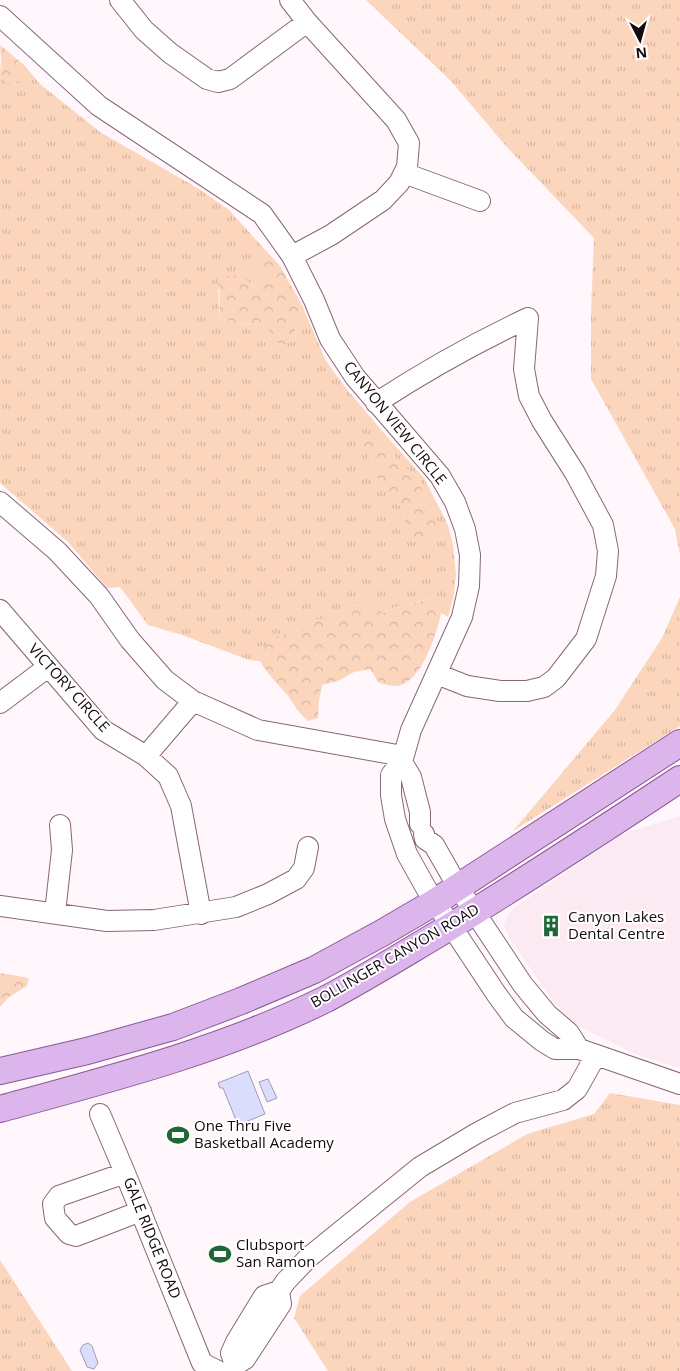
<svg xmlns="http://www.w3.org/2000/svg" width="680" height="1371" font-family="'Open Sans',sans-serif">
<defs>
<pattern id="grass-tufts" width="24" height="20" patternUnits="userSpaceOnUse" patternTransform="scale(1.25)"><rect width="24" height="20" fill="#fcd5bd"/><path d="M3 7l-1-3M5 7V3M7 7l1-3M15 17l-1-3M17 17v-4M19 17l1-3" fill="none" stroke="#d7b5a1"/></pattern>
<pattern id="forest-crowns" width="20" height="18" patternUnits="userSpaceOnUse" patternTransform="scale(1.25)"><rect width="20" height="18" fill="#fcd5bd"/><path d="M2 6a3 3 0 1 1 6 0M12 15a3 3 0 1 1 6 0" fill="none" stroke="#d7b5a1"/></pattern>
</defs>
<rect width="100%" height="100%" fill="#fff7fb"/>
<!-- built -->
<path fill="#fceaf2" d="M680,816V1068L637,1055L574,1024L555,1004L512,942L504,927L506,919L512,909L624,833Z"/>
<!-- grass -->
<path fill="url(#grass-tufts)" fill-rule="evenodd" d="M366,0H680V555L675,529L591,379V313L594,238L505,145L451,81Z
M0,63L2,75L26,77L24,65L40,84L100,132L199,189L229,210L269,254L258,255L264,278L256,287L238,276L218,289L220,318L234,323L267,324L295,341L296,321L300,314L301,303L326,361L345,387L383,432L424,478L448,525L453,544L456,574L454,595L448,617L441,613L428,599L393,608L384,613L369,604L353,606L336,624L315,620C299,645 276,626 265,646C262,650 261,656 260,661L249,660L182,635L148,625L120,587L107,588L68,542L0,483ZM392,450L400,467L409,470L418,477L423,493L432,511L405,529L404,511L394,498Z
M680,597V726L513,831L615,710L662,638Z
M610,1093L680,1105V1371H328L294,1318L300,1296L410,1202L527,1134L594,1114Z
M0,1260L72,1371H0Z"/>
<!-- forest -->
<path fill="url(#forest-crowns)" d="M0,45L24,65L27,77L18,83H6L2,75Z
M269,254L280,266L301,303L300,314L296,321L295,341L282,345L272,339L267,324L234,323L220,318L219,276H238L256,287L264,278L255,267L258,255Z
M371,434L382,437L392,450L400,467L409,470L418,477L423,493L432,511L438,529L431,536L415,537L405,529L404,511L377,477L368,456L364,443Z
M429,599L441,613C437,633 421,686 395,686C390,686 384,684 379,683L370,669L354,672L338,681L322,685L319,701L318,718L308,721C298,712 295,706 288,696C278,684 267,674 260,661C261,656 262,650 265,645C276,626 299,645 315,620L325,618L336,624L353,606L369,604L384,613L393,608Z
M0,973L29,978L27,986L9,997L0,1007Z"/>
<!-- water -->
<path fill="#dbddfd" stroke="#9f9db5" d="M248,1071L265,1114L238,1125L223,1088H220L218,1083Z
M268,1079L277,1098L267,1102L259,1082Z
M88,1343L92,1346L98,1363L94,1369L87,1367L80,1350L83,1345Z"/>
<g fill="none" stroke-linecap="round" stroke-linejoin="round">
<!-- minor casing -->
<g stroke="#876776" stroke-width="22">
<path id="minor" d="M120,0L144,30L170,53L207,79L218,82L230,79L307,22
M290,0L307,22L396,120L409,143L407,167L399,183L383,200L331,235L292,256
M0,16L99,106L262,214L292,256L314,300L330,339L355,377L440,476L455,502L465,529L470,555L469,586L462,617L411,730L402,762L391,775V795L395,819L407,854L426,888L497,995L514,1018L542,1041L555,1049H579L680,1084
M404,173L480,201
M376,403C425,371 475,343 528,318L524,369L529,396L542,421L575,473L603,525L608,551L606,576L586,639L556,678L544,687L527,691H500L467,686L437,674
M0,502L57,551L99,596L130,640L165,680L193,701L258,730L403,756
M0,610L103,730L146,756L168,776L181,806L201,914
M0,703L48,667
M146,756L193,701
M402,762L411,777L420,812V824
M424,834L425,839L434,845L458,887L523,985L547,1014L569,1033L579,1049
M0,906L107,921L154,920L236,907L268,894L296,879L304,868L308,847
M55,913L62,850L60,825
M100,1114L125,1173L202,1363L218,1371
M125,1173L59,1196L53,1204L55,1218L69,1234L76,1236L141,1211
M235,1365L245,1359L281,1304L279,1291
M234,1371L235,1365L231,1353L236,1342L264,1296L279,1291L286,1281L309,1257L420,1167L477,1133L515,1113L563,1100L577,1089L596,1055"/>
</g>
<!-- major casing -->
<g stroke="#875996" stroke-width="28">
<path id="major" d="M0,1071L87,1051L173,1027L241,1001L314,970L382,933L435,902L680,743
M0,1109C110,1079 223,1050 326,999C364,979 401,956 438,934C520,884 600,832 680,779"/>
</g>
<!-- minor -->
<use href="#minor" stroke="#fff" stroke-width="20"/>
<!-- major -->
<use href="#major" stroke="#dcb5ec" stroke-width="26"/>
</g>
<!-- icons -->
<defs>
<g id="building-bare" transform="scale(1.725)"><path d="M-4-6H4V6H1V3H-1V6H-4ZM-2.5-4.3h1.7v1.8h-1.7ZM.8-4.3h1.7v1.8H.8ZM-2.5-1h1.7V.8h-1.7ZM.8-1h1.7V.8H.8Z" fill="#1f6835" stroke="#fff" stroke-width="2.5" paint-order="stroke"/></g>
<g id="stadium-bare" transform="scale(1.725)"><path d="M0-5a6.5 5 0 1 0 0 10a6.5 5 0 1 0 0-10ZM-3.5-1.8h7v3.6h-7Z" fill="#1f6835" stroke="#fff" stroke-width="2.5" paint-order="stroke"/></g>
</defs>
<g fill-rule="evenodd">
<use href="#building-bare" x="551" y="926"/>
<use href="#stadium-bare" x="178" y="1135"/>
<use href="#stadium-bare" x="220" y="1254"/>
</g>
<g text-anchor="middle" stroke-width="4" stroke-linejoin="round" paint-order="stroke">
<!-- street labels -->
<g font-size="15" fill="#13080e" stroke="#fff">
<text transform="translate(395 423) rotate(51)" y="5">CANYON VIEW CIRCLE</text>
<text transform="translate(69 688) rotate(48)" y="5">VICTORY CIRCLE</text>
<text transform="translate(395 956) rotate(-30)" y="5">BOLLINGER CANYON ROAD</text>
<text transform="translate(152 1238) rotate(68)" y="5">GALE RIDGE ROAD</text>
</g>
<!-- poi labels -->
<g font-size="15" fill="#13080e" stroke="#fff" text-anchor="start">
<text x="568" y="922">Canyon Lakes<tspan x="568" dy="17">Dental Centre</tspan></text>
<text x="194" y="1131">One Thru Five<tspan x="194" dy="17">Basketball Academy</tspan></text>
<text x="236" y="1250">Clubsport<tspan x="236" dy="17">San Ramon</tspan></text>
</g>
</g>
<!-- north arrow -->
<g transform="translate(640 40) rotate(174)" stroke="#ffffff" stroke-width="4" paint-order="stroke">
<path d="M0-4L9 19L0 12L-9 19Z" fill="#13080e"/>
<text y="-8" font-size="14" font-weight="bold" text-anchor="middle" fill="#13080e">N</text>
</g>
</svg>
